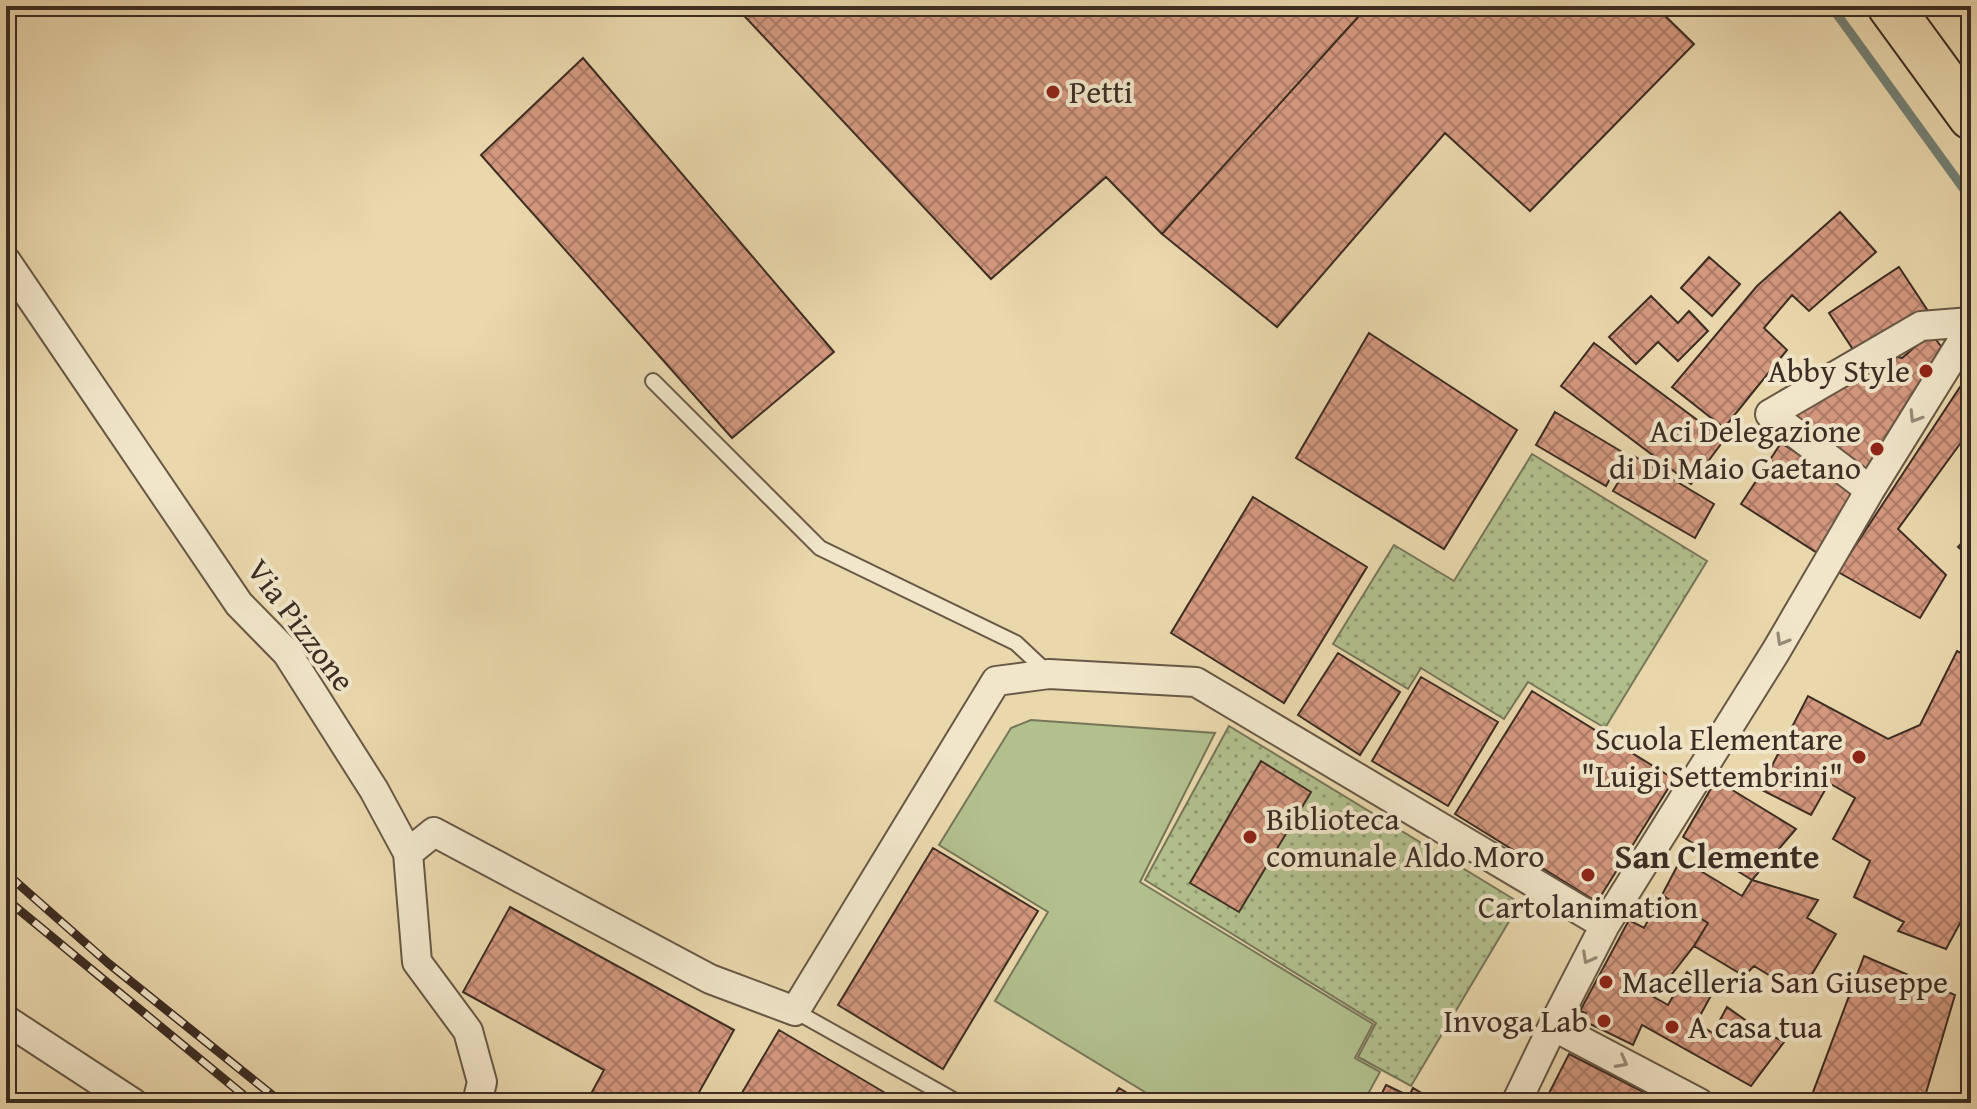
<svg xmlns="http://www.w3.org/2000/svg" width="1977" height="1109" font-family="'Gentium Book Plus',serif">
<defs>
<pattern id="park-dots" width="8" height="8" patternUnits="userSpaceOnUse" patternTransform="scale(2)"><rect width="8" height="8" fill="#b2c08e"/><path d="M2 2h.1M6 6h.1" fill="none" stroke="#929c74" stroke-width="1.8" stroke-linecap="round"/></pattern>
<pattern id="building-cross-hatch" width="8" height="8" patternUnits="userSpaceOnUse" patternTransform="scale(2)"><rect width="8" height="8" fill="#d4987f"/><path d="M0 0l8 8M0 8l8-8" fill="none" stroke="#ad7c68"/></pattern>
</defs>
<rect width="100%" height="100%" fill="#ead8ad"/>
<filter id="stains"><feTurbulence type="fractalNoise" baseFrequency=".0025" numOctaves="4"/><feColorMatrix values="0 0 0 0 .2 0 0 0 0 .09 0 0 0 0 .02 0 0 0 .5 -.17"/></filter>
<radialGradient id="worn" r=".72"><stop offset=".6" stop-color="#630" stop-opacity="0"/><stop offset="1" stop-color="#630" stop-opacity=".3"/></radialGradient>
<!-- grass -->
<path fill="#b2c08e" stroke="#777659" stroke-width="2" d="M1031,720L1215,733L1140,882L1373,1024L1355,1058L1380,1072L1363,1103H1163L995,1001L1048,912L939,845L1011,728Z"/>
<!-- park -->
<path fill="url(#park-dots)" stroke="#777659" stroke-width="2" d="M1532,454L1707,561L1605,728L1528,682L1504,719L1421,668L1408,689L1333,644L1394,545L1454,581Z
M1229,726L1520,903L1411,1086L1358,1057L1376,1023L1145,880Z"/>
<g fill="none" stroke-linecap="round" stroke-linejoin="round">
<!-- stream -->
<path stroke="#738176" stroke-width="9" d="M1831,6L1971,199"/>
</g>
<!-- building -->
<path fill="url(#building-cross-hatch)" stroke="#3c2d24" stroke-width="2" d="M735,6H1368L1162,234L1106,177L991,279Z
M1368,6H1655L1694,44L1530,211L1445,133L1277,327L1162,234Z
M583,58L834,352L732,438L481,155Z
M1840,212L1876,252L1809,311L1792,295L1764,328L1787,350L1724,428L1672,387L1757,286Z
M1709,257L1740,284L1712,316L1681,288Z
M1899,267L1928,311L1858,357L1829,313Z
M1651,296L1678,323L1689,311L1708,331L1678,361L1658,342L1636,364L1609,337Z
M1369,333L1517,430L1444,549L1296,458Z
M1931,333L1943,349L1867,478L1786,415L1887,353L1902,358Z
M1594,343L1724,440L1691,484L1561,386Z
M1960,387L1971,396V441L1965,437L1898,529L1946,575L1920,618L1838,572Z
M1555,412L1624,453L1606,486L1536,445Z
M1781,443L1862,495L1822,556L1741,504Z
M1634,456L1714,504L1695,538L1613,491Z
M1253,497L1367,567L1284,703L1171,633Z
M1971,533V558L1958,547Z
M1957,651L1971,658V903L1946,949L1898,931L1904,922L1854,897L1870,861L1833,839L1855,798L1829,783L1811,815L1760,789L1808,696L1888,739L1920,725Z
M1338,653L1400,692L1360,755L1298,715Z
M1421,677L1498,722L1448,806L1372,761Z
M1532,691L1674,779L1597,902L1455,814Z
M1261,761L1311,792L1239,912L1190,883Z
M1716,780L1796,829L1752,880L1683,837Z
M933,848L1038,911L943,1069L838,1005Z
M1681,859L1742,896L1752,880L1818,900L1807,918L1836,934L1800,994L1754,966L1744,976L1694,946L1708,923L1662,895Z
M1662,895L1708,923L1694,946L1654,997L1668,1005L1687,972L1714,990L1696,1023L1713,1033L1727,1007L1755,1027L1784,1042L1751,1086L1642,1025L1633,1045L1582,1020L1586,1013L1580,1011L1629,920L1644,928Z
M510,907L734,1030L693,1103H586L604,1070L463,992Z
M1864,956L1955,995L1923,1103H1809Z
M779,1030L887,1094L882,1103H736Z
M1569,1054L1665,1103H1544Z
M1386,1085L1409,1096L1413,1088L1438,1103H1377Z
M1119,1088L1144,1103H1109Z"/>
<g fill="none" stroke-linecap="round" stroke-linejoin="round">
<!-- lane casing -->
<g stroke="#685846" stroke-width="18">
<path id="lane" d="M653,381L820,548L1016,643L1049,674
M795,1011L959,1103"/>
</g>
<!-- street casing -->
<g stroke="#685846" stroke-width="32">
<path id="street" d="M6,261L239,604L287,653L374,790L408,853L417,962L468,1031L482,1082L477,1103
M1870,490L1770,414L1921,326L1971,322
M408,853L434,832L710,979L795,1011L996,681L1049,674L1196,682L1605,925
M6,1020L133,1103
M1553,1026L1699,1103
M1516,1103L1553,1026L1605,925L1776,651L1870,490L1971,327"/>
</g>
<!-- primary casing -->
<g stroke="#3c2d24" stroke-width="48">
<path id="primary" d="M1890,6L1971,117"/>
</g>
<!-- lane -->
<use href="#lane" stroke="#f1e6ca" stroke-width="14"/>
<!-- street -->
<use href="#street" stroke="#f1e6ca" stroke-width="28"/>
<!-- primary -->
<use href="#primary" stroke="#ead8ad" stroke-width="44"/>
<!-- rail casing -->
<g stroke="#3c2d24" stroke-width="9">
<path id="rail" d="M6,873L108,963L282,1103
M6,899L253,1103"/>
</g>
<!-- rail -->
<use href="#rail" stroke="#f1e6ca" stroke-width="6" stroke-dasharray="18" stroke-linecap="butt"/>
</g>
<!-- one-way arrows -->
<defs><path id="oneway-chevron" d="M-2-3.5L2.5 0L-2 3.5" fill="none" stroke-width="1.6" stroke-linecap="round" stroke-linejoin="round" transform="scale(2)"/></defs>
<g stroke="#968a77">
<use href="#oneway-chevron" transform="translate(1915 417) rotate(122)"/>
<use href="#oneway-chevron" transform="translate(1782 640) rotate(120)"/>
<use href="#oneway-chevron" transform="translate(1588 958) rotate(118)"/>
<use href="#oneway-chevron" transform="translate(1622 1062) rotate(28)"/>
</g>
<!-- markers -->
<g fill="#8f2418" stroke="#f1e6ca" stroke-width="3">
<circle cx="1053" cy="92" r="8"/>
<circle cx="1926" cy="371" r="8"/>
<circle cx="1877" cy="449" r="8"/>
<circle cx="1859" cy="757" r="8"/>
<circle cx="1250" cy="837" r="8"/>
<circle cx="1588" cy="875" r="8"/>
<circle cx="1606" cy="982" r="8"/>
<circle cx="1604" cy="1021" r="8"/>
<circle cx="1672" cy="1027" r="8"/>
</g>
<g text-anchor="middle" stroke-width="8" stroke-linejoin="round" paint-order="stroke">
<!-- poi labels -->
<g font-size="32" fill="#3c2d24" stroke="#f1e6ca" text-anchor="start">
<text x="1069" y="103">Petti</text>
<text x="1910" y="382" text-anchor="end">Abby Style</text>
<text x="1861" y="442" text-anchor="end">Aci Delegazione<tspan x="1861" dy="37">di Di Maio Gaetano</tspan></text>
<text x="1843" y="750" text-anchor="end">Scuola Elementare<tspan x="1843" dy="37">"Luigi Settembrini"</tspan></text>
<text x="1266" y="830">Biblioteca<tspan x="1266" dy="37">comunale Aldo Moro</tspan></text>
<text x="1588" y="918" text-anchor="middle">Cartolanimation</text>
<text x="1622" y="993">Macelleria San Giuseppe</text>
<text x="1588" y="1032" text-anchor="end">Invoga Lab</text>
<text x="1688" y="1038">A casa tua</text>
</g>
<!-- street labels -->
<g font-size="32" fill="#3c2d24" stroke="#f1e6ca">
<text transform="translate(301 625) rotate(53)" y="11">Via Pizzone</text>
</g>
<!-- neighbourhood labels -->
<g font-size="34" font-weight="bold" fill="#3c2d24" stroke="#f1e6ca">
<text x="1717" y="868">San Clemente</text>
</g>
</g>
<!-- margin -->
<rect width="1977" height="1109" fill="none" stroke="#ead8ad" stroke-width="32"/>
<rect x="8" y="8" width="1961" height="1093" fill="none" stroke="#3c2d24" stroke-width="4"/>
<rect x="16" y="16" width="1945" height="1077" fill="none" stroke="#3c2d24" stroke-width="2"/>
<rect width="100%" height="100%" filter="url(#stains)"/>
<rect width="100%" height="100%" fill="url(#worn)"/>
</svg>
